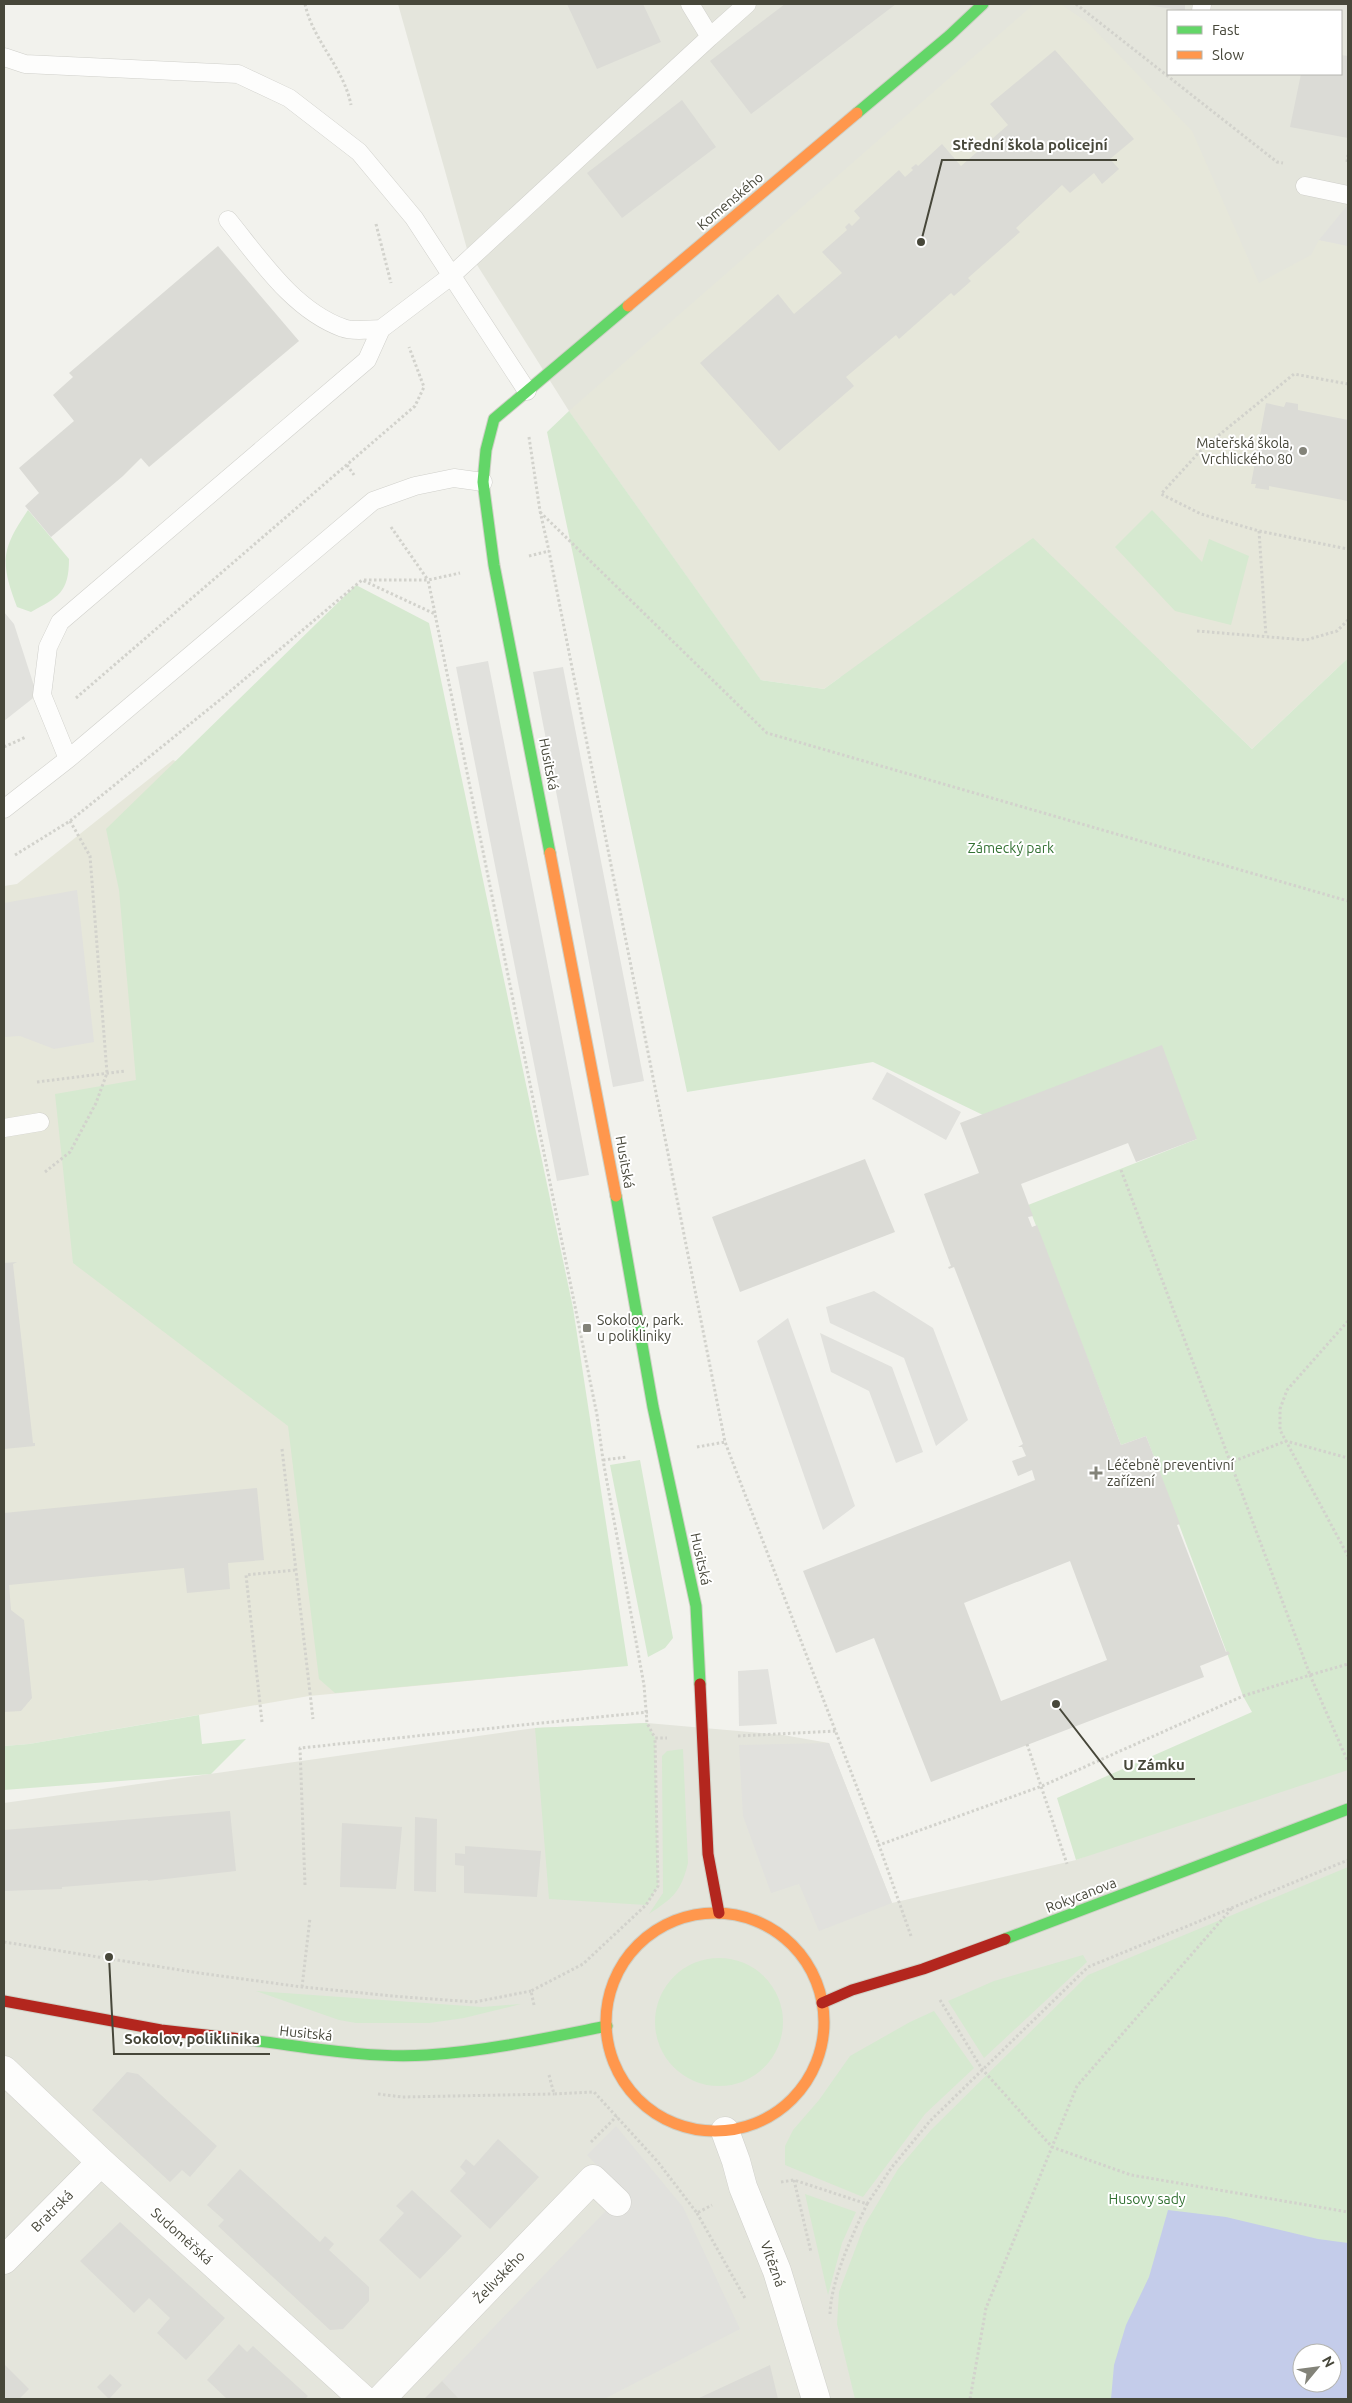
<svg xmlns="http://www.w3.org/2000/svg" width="1352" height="2403" font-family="Ubuntu,sans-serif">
<rect width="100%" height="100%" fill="#f2f2ed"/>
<!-- residential -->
<path fill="#e4e5dc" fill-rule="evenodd" d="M398,4H1348V658L761,680L569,411L467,249ZM1168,11H1341V74H1168Z
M647,1723L783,1735L829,1743L892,1903L1076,1860L1348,1758V2399H4V1803L535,1728ZM1302,2353H1332V2383H1302Z"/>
<!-- education -->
<path fill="#e6e7da" d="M1034,4H1060L1087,22L1192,131L1259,283L1311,255L1319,240L1348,246V658L1252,749L1033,538L824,689L761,680L569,411Z
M173,760L433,870L584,1670L309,1696L29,1744L4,1746V886L17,884Z"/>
<!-- green -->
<path fill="#d6e9d0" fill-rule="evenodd" d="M569,411L761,680L824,689L1033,538L1252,749L1348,658V1770L1076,1860L1057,1798L1252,1712L1243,1696L1146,1436L1121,1445L1028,1205L1197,1139L983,1115L873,1062L687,1092L547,432Z
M28,510L69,559C69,593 58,597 31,612L17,607C0,562 1,550 28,510Z
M1152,510L1202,562L1209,539L1249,556L1231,625L1175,611L1115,547Z
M356,585L429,623L573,1308L628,1666L335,1693L319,1679L288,1426L73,1263L55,1094L136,1080L119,890L106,829Z
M640,1460L673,1638L665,1648L648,1657L610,1465Z
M199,1715L202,1744L246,1739L211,1774L4,1790V1746L29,1744Z
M647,1723L655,1738L658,1886L646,1905L549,1899L535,1728Z
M683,1749L688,1863C681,1892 673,1898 649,1914L663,1893L662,1756L667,1751Z
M1348,1867V2399H855L837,2324L839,2292L864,2226L898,2169L931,2130L1088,1975ZM1302,2353H1332V2383H1302Z
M1083,1955L1087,1962L984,2058L948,2001L994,1981Z
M655 2022a64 64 0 1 1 128 0a64 64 0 1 1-128 0Z
M256,1991L482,2007L521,2004L464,2018L429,2023H356L339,2020Z
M934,2011L974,2068L925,2114L863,2197L785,2165V2146L793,2130L819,2100L850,2056L910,2022Z
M805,2194L856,2212L842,2243L828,2295Z"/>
<!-- parking -->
<path fill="#e1e1dd" d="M1346,207H1348V246L1319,240Z
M4,612L14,624L37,695L4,721Z
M488,661L589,1175L557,1181L456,667Z
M563,667L644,1081L613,1087L533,672Z
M77,890L94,1042L54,1049L20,1036L4,1037V903Z
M887,1072L961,1112L946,1140L872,1099Z
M874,1291L933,1328L968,1420L936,1446L904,1358L830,1323L826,1307Z
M788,1318L855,1506L823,1530L757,1341Z
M820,1333L892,1367L923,1452L896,1463L869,1391L831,1372Z
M768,1669L777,1724L739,1726L738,1671Z
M829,1743L892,1903L819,1931L799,1884L771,1893L743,1816L739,1745Z
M616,2126L683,2207L740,2329L604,2399H459L442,2381L623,2193L587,2155Z"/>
<!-- water -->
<path fill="#c4ccea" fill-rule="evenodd" d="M1168,2210L1226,2217L1318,2239L1348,2243V2399H1111L1114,2365L1126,2325L1149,2277ZM1302,2353H1332V2383H1302Z"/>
<!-- building -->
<path fill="#dbdbd6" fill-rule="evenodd" d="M567,4H643L661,42L597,69Z
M785,4H896L751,114L710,61Z
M1148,4H1185V11L1148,5Z
M1055,50L1134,139L1110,159L1119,169L1102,184L1094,173L1070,193L1062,185L1016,228L1020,232L968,278L971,281L954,296L951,293L899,339L896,335L846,377L854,386L779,451L700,363L778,294L794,314L842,273L822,252L847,230L845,227L849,223L852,226L860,218L854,211L899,170L905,177L913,170L911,168L916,164L918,166L942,144L961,166L1008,125L990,104Z
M1341,55L1348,56V138L1290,127L1301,74H1341Z
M682,100L716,147L622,218L587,173Z
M218,246L299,341L149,467L141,458L123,476L51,537L25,506L39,493L19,468L74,421L53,395L73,377L69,373Z
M1286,402L1298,404V410L1348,420V501L1269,486V490L1255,488L1256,484H1251L1266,403L1284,407Z
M1162,1045L1197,1139L1136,1162L1128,1143L1021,1184L1033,1216L1028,1217L1032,1227L1037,1225L1121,1445L1146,1436L1180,1524L1177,1525L1226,1652L1228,1651L1230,1654L1200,1666L1204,1677L931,1782L874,1638L836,1653L803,1571L1035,1480L1032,1470L1018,1476L1012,1461L1026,1456L1022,1447H1018L1023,1444L954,1267L949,1269L948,1267L951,1266L924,1194L979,1173L960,1123ZM1070,1561L1107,1660L1001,1701L964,1603Z
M865,1159L895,1232L740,1292L712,1217Z
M17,1262L13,1264L33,1443H35V1446L4,1449V1263Z
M257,1488L264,1560L228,1563L230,1589L187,1593L184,1568L9,1585L11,1610L24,1620L32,1698L21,1711L4,1712V1513Z
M230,1811L236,1871L148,1881V1880L62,1887V1889L4,1891V1830Z
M415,1817L437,1819L436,1892L414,1891Z
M342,1823L402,1827L396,1889L340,1887Z
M465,1846L541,1851L537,1897L464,1893V1866L455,1865V1853L465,1854Z
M127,2072L138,2074L217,2146L190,2177L182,2170L170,2182L92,2110Z
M498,2139L539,2177L490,2229L450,2191L466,2173L460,2167L466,2159L474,2166Z
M240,2169L320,2242L325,2236L334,2244L329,2250L369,2287V2301L343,2329L330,2330L218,2226L224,2220L207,2205Z
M412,2190L462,2236L420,2279L379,2240L404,2213L396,2206Z
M120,2222L225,2318L186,2360L157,2333L170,2318L149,2298L134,2313L80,2261Z
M239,2344L247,2352L253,2346L308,2396L305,2399H227L207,2380Z
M4,2364L29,2389L19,2399H4Z
M770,2365L778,2399H697Z
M110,2374L122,2385L109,2399L97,2387Z
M442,2381L459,2399H424Z"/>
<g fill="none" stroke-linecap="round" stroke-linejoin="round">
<!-- lane casing -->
<g stroke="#d0d0cb" stroke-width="19">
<path id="lane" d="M690,4L710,37L747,4
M1201,11L1202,4
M4,57L25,64L238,74L289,98L359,152L414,218L527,391
M1305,186L1348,195
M228,220C260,259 293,310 343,328C353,332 370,329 381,329
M68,759L42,695L48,647L60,622L367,360L381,329L451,276L710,37
M4,809L68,759L373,501L415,486L454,478L483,482
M4,1128L40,1122"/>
</g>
<!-- street casing -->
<g stroke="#d0d0cb" stroke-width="29">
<path id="street" d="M4,2070L101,2162L363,2399
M725,2131L736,2161L743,2187L777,2271L816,2399
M4,2260L101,2162
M381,2399L593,2179L617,2202"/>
</g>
<!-- fast casing -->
<g stroke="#cfd0c6" stroke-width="13">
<path id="fast" d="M857,113L949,36L983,4
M550,853L494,565L483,482L486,450L494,419L628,306
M616,1196L653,1407L696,1606L700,1684
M1005,1939L1348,1809
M241,2039C303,2046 365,2059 427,2055C488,2051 547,2038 607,2026"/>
</g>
<!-- slow casing -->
<g stroke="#cfd0c6" stroke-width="13">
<path id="slow" d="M628,306L857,113
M550,853L616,1196
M606 2022a109 109 0 1 1 218 0a109 109 0 1 1-218 0Z"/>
</g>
<!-- jam casing -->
<g stroke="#cfd0c6" stroke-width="13">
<path id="jam" d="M700,1684L708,1854L719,1913
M4,2001L161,2030L241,2039
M822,2003L852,1990L923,1969L1005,1939"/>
</g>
<!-- path -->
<path stroke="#d2d2cc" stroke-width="3" stroke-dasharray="2.5 2.5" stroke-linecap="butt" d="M305,4C313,41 344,68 351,105
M1076,4L1277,162L1283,163
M1347,162L1348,155
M376,224L391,283
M1348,384L1294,374L1203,448L1161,494L1201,514L1259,531L1348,549
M529,437L540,511L549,551L725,1442L879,1845
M347,465L354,475
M540,512L767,733L1348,901
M391,527L428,580
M1259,531L1266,636
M529,556L549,551
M364,580H427
M435,613L428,580L460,573
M1197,631L1306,640L1337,631L1348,620
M76,698L415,406L424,387L409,347
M4,747L26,737
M15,855L70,821L221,699L362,580L435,614L597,1415L603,1460L644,1685L647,1723L655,1738
M37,1082L125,1071
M1121,1170L1310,1675L1348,1664
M45,1172L70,1152L96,1103L107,1073L90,856L70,821
M1348,1321L1287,1390L1280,1409V1430L1348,1556
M697,1447L725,1442
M282,1449L313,1719
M603,1460L627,1457
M1229,1463L1286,1441L1348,1458
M262,1722L246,1575L295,1570
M738,1736L837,1731
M1027,1744L1067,1864
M305,1885L300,1748L648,1712
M911,1936L879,1845L1042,1786L1243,1696L1310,1675L1348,1762
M4,1942L199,1973L302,1987L404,1997L475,2002L531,1991
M302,1987L310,1918
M940,2000L982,2069L1052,2147L1131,2175L1348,2212
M534,2005L531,1991L583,1964L646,1905L658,1886L655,1738H667
M549,2075L554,2094L594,2092L658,2162L697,2213L712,2205
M378,2094L402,2097L554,2094
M591,2142L617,2116
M794,2180L811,2252
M781,2182L794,2180L867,2204L892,2167L930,2121L1088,1967L1348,1860
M697,2213L746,2300
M830,2314C831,2280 852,2236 867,2204
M970,2399L986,2308L1077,2086L1232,1908"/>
<!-- lane -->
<use href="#lane" stroke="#fdfdfc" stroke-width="18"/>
<!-- street -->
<use href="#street" stroke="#fdfdfc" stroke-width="28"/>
<!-- fast -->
<use href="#fast" stroke="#63d668" stroke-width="11"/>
<!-- slow -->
<use href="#slow" stroke="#ff974d" stroke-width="11"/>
<!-- jam -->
<use href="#jam" stroke="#b3261e" stroke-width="11"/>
</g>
<!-- markers -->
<g fill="#838379" stroke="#fff" stroke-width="2">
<circle cx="1303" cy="451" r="5"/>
<rect x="582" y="1323" width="10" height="10" rx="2.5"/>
<path d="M1093.5 1465.5h5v5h5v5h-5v5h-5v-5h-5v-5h5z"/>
</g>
<g text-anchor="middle" stroke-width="4" stroke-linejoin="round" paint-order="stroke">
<!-- street labels -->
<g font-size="14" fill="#47473a" stroke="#fff">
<text transform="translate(730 201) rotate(-40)" y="5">Komenského</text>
<text transform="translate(549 764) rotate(79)" y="5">Husitská</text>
<text transform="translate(625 1162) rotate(80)" y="5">Husitská</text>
<text transform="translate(701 1559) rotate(78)" y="5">Husitská</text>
<text transform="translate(1081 1895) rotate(-21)" y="5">Rokycanova</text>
<text transform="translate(306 2033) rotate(6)" y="5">Husitská</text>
<text transform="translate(52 2211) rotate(-45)" y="5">Bratrská</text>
<text transform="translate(182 2236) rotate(42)" y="5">Sudoměřská</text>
<text transform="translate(773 2264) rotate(70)" y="5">Vítězná</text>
<text transform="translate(499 2277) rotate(-46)" y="5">Želivského</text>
</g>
<!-- poi labels -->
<g font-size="14" fill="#47473a" stroke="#fff" text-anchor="start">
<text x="1293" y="448" text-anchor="end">Mateřská škola,<tspan x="1293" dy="16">Vrchlického 80</tspan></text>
<text x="597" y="1325">Sokolov, park.<tspan x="597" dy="16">u polikliniky</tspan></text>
<text x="1107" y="1470">Léčebně preventivní<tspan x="1107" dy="16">zařízení</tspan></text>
</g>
<!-- park labels -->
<g font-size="14" fill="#347234" stroke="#fff">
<text x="1011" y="853">Zámecký park</text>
<text x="1147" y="2204">Husovy sady</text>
</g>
</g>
<!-- callouts -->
<path fill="none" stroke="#47473a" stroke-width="2" d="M921 242L942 160H1117M1056 1704L1114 1779H1195M109 1957L114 2054H270"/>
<g fill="#47473a" stroke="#fff" stroke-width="2">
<circle cx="921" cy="242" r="5"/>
<circle cx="1056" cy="1704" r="5"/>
<circle cx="109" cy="1957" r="5"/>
</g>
<g font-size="15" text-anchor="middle" font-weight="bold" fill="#47473a" stroke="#fff" stroke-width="4" stroke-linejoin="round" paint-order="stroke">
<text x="1030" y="150">Střední škola policejní</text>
<text x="1154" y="1770">U Zámku</text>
<text x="192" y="2044">Sokolov, poliklinika</text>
</g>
<!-- border -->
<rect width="1352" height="2403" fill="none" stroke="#47473a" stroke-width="10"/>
<!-- legend -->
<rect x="1167" y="10" width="175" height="65" fill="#ffffff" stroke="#b5b5b0"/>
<rect x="1177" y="26" width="25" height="8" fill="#63d668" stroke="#b5b5b0"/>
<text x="1212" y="35" font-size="15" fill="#47473a">Fast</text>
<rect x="1177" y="51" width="25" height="8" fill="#ff974d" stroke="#b5b5b0"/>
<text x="1212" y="60" font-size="15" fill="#47473a">Slow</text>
<!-- north arrow -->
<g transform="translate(1317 2368) rotate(61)"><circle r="24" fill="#ffffff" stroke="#b5b5b0"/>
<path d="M0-4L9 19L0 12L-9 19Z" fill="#838379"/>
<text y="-8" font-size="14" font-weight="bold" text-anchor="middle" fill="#47473a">N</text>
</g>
</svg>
